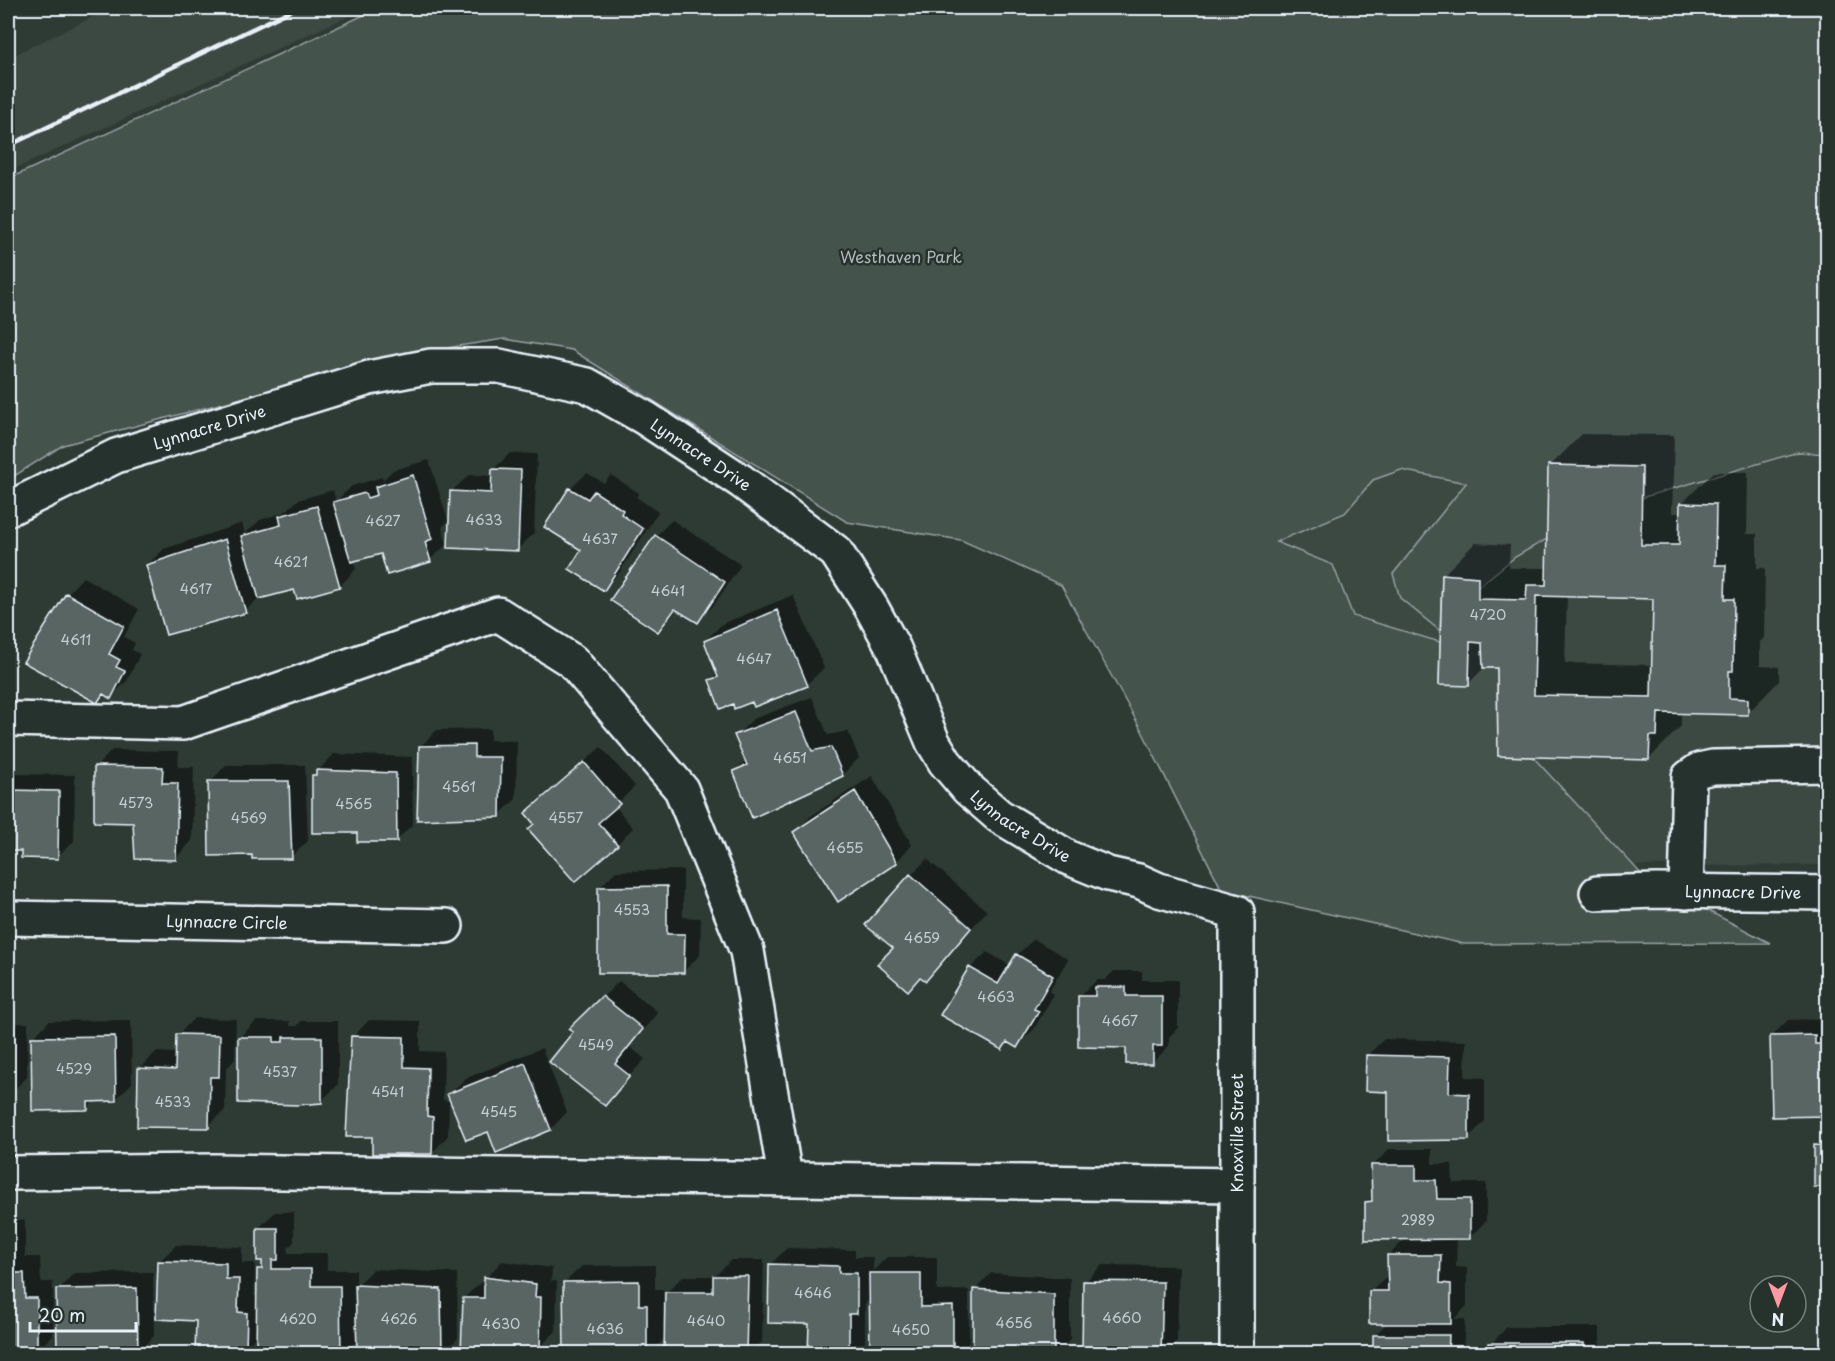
<svg xmlns="http://www.w3.org/2000/svg" width="1835" height="1361" font-family="'Playpen Sans',sans-serif">
<rect width="100%" height="100%" fill="#2e3b35"/>
<filter id="ink" filterUnits="userSpaceOnUse"><feTurbulence type="fractalNoise" baseFrequency=".0167" numOctaves="2"/><feDisplacementMap in="SourceGraphic" scale="12" xChannelSelector="R" yChannelSelector="G"/><feConvolveMatrix kernelMatrix="1 2 1 2 8 2 1 2 1" color-interpolation-filters="sRGB"/></filter>
<g filter="url(#ink)">
<!-- built -->
<path fill="#3b4843" d="M111,8H366L8,172V58Z
M1827,249V865L1276,867L1275,379Z"/>
<!-- green -->
<path fill="#45524e" stroke="#96a2a3" stroke-width="1.5" d="M379,8H1827V454L1798,452L1641,498L1642,467L1549,465L1547,539L1515,557L1478,587V577L1442,574L1440,631L1400,598L1393,574L1466,483L1401,470L1373,480L1345,513L1276,542L1333,565L1353,616L1440,642L1439,685H1469L1470,642L1482,643L1483,668H1497L1498,756L1533,757L1645,878L1770,943L1464,944L1222,890L1142,731L1061,585L961,540L847,522L572,350L504,339L413,353L63,445L8,480V179Z"/>
<!-- shadow -->
<path fill="#0007" fill-rule="evenodd" d="M1582,434L1674,435L1672,513H1681V504L1714,472H1748L1747,534H1757V568H1765L1764,638L1760,642V666L1779,667V681L1747,714L1681,712V726L1649,759L1499,754V667H1485L1468,684L1443,575L1475,543L1510,545L1509,568H1546L1548,566L1550,466ZM1567,595L1655,597L1653,665L1565,663Z
M510,453L537,454L534,533L517,550L452,491L469,475L493,476V470Z
M429,460L448,521L442,527L447,544L430,560L382,552L353,560L356,569L340,586L295,588L259,598L245,611L147,565L164,549L242,523L245,534L260,520L285,512L298,500L333,490L336,501L352,486L382,477L383,480L393,470Z
M587,473L604,483L611,475L639,493L636,497L658,512L620,572L604,589L583,549L570,489Z
M672,520L741,565L714,605L697,621L678,609L658,630L656,536Z
M83,577L139,609L124,637L135,643L132,650L140,654L127,681L110,697L105,693L97,701L67,594Z
M793,595L824,668L807,684L755,705L753,700L734,702L710,681L718,673L705,641L722,624Z
M812,697L828,735L848,731L859,758L842,775L734,772L746,760L736,736L753,719Z
M490,729V740L517,741L516,799L499,815L420,747L437,730Z
M601,747L635,786L615,806L633,828L617,844L527,813Z
M112,750L179,751L178,767H194L192,841L176,858L96,767Z
M334,754L412,757L413,824L397,840L359,831L313,776Z
M226,765H305L308,841L291,857L254,854L210,782Z
M8,774L75,775L74,841L57,857L22,850H15L8,856Z
M872,776L912,845L896,862L795,832L811,816Z
M927,859L987,911L926,979L921,976L908,989L895,948L911,875Z
M683,870V917L701,918L700,955L683,972L599,888L616,871Z
M1034,939L1068,959L1049,992L1054,994L1034,1029L1017,1046L1009,1041L1002,1048L970,968L987,952L1011,966L1017,955Z
M1114,971H1142V980H1178V1028L1169,1037V1046L1152,1063L1127,1046L1080,996L1097,980H1105Z
M619,981L658,1012L630,1047L645,1059L604,1104L575,1032L571,1029Z
M194,1018L236,1019L235,1059L226,1069L225,1110L208,1126L139,1069L156,1052L177,1053L178,1035Z
M1828,1019V1115L1771,1037L1788,1020Z
M131,1020L132,1083L115,1100H96L87,1108L33,1038L49,1021Z
M369,1020L420,1021V1051L444,1052L443,1100L449,1101L448,1136L432,1153L374,1136L353,1037Z
M256,1021H290V1026H297L301,1021H338V1085L321,1101L239,1038Z
M8,1023H28L27,1077L10,1094H8Z
M1384,1039L1466,1041L1465,1077L1485,1078V1121L1468,1138L1390,1090L1367,1056Z
M542,1048L567,1112L551,1129L497,1151L489,1130L449,1094L466,1078Z
M1828,1134V1197L1816,1146Z
M1389,1149H1432V1164H1452L1453,1183H1486V1221L1470,1237L1457,1238L1456,1267L1467,1268V1306L1454,1319H1465L1463,1354H1374L1375,1335L1387,1323L1370,1292L1389,1275L1388,1256L1406,1238L1366,1202L1374,1195L1373,1166Z
M275,1212H294V1242L288,1248V1253H327V1270H356V1286L373,1269L457,1273L458,1338L443,1354H406V1348L358,1339L343,1354H272V1351L258,1335L239,1354H225L197,1320L159,1262L176,1245L242,1247V1263H255L254,1296H258V1270L263,1265L259,1228Z
M8,1220H25V1257H40L41,1282H53V1335L36,1352L8,1351Z
M787,1248L855,1250V1257H873V1271L887,1257H937V1291L969,1290V1342L958,1354H884L871,1298L865,1304V1342L853,1354H810V1322L770,1265Z
M731,1260H764L762,1342L750,1354H713V1349H707L703,1354H665L666,1337L649,1354H609L565,1282L582,1266L655,1265V1289H663V1328H666L667,1292L683,1276H715Z
M502,1261L552,1268L551,1281H557L556,1331L539,1348H524L518,1354H489L464,1298L481,1282H486V1278Z
M1102,1265L1179,1266L1177,1341L1165,1354H1084L1085,1282Z
M153,1272L154,1336L137,1353L100,1345H91L86,1350L58,1290L74,1273Z
M991,1273L1070,1278V1340L1056,1354H1017L975,1290Z
M1507,1327H1600V1354H1491V1344Z"/>
<!-- building -->
<path fill="#596563" stroke="#e8f1f8" stroke-width="1.5" fill-rule="evenodd" d="M1548,465L1642,467L1641,545H1679L1680,503L1716,504L1715,565H1726L1725,599H1734L1733,671H1729V698L1748,699V715L1658,713L1657,736H1650L1649,760L1498,756L1497,668H1483L1482,643L1470,642L1469,686L1439,685L1442,574L1478,577V599L1526,600L1527,585H1546ZM1536,596L1653,599L1651,697L1534,695Z
M492,469L521,470L518,551L448,548L450,491L491,493Z
M413,475L432,539L425,542L431,562L387,575L381,554L351,562L333,502L365,493L367,498L377,495L375,487Z
M569,488L588,499L594,491L623,510L621,514L643,529L604,591L569,569L581,550L544,527Z
M317,506L340,587L297,599L294,590L259,599L241,536L281,525L279,516Z
M655,535L725,582L698,623L675,609L658,632L610,600Z
M225,539L246,613L166,635L146,565Z
M66,593L124,626L109,654L120,660L116,667L125,671L111,699L103,694L97,703L23,662Z
M777,610L808,686L754,707L752,702L734,709L733,704L720,709L709,680L718,677L704,641Z
M796,712L812,751L831,747L843,776L752,818L733,771L747,765L734,735Z
M474,745V757H501L500,817L417,820L419,746Z
M584,762L620,804L598,823L618,845L575,882L528,829L534,824L525,813Z
M94,766L163,767L162,783H178L176,860L135,859L133,823L94,822Z
M316,770L396,773L397,842H357V833H312V775H316Z
M208,781H289L292,859H252V855L209,856Z
M8,790L59,791L58,859L21,858V851H10V857H8Z
M855,791L897,863L838,902L793,832Z
M910,874L971,928L926,981L920,977L908,991L877,964L893,948L865,925Z
M667,886V934H685L684,973H598V887Z
M1016,954L1053,976L1034,1009L1039,1011L1017,1048L1007,1042L1002,1050L940,1015L969,967L998,984Z
M1095,987H1126V996H1162V1046H1153V1064H1126V1048L1078,1047V996H1095Z
M602,996L643,1029L615,1064L630,1076L605,1106L549,1062L573,1032L568,1029Z
M176,1034L220,1035L219,1077H210L209,1128L137,1127L138,1068L175,1070Z
M1815,1035V1044H1828V1116L1772,1117L1770,1036Z
M115,1036L116,1101L88,1102V1110L32,1111L31,1037Z
M351,1036L404,1037V1067L428,1068L427,1116L433,1117L432,1154H372V1137H346Z
M238,1037H274V1042H283V1037H322V1103L297,1105L238,1103Z
M8,1039H12L11,1095H8Z
M1366,1055L1450,1057L1449,1093L1469,1094V1140L1388,1141V1092L1365,1091Z
M525,1063L551,1130L496,1153L488,1132L466,1140L447,1094Z
M1814,1145L1828,1146V1199H1823V1187H1814Z
M1371,1165H1416V1180H1436L1437,1199H1470V1239L1365,1240V1202L1372,1201Z
M257,1228H278V1260H272V1269H311V1286H340L341,1354L256,1352L257,1269H262V1261H257Z
M8,1236H9V1273H24L25,1298H37V1353H8Z
M1387,1255H1441L1440,1283L1451,1284V1324H1369V1291H1388Z
M158,1261L226,1263V1279H239L238,1312L247,1313L246,1349H240L239,1354H195L196,1321L156,1319Z
M769,1264L839,1266V1273H857V1314H849V1354H808L809,1324L768,1323Z
M869,1273H921V1307L953,1306V1354L870,1353Z
M713,1276H748L746,1354H712V1351L702,1350V1354H664L665,1292H713Z
M484,1277L536,1284L535,1297H541L540,1350L516,1349V1354L461,1353L463,1298H484Z
M639,1281V1305H647V1354L564,1353L563,1282Z
M1083,1281L1163,1282L1161,1354H1082Z
M355,1285L441,1289L442,1354H405V1350L357,1351Z
M137,1288L138,1354H98V1347H87V1351H57L56,1289Z
M973,1289L1054,1294V1354L973,1353Z
M1373,1335H1449L1448,1354H1373Z
M1489,1343H1584V1354H1489Z"/>
<g fill="none" stroke-linecap="round" stroke-linejoin="round">
<!-- minor casing -->
<g stroke="#e8f1f8" stroke-width="38">
<g id="minor">
<path id="s1" d="M8,509L116,456L369,378L431,366H499L587,385L645,418L741,481L836,552L871,607L894,649L933,742L945,762L968,789L999,816L1069,858L1108,874L1139,881L1159,890L1237,912V1354"/>
<path d="M8,719L183,723L498,614L572,661L681,789L747,951L785,1177"/>
<path d="M1686,892L1689,777L1699,770L1713,767L1828,765"/>
<path id="s2" d="M1597,893L1656,891L1828,893"/>
<path id="s3" d="M8,918L446,926"/>
<path d="M8,1173L216,1171L1237,1185"/>
</g>
</g>
<!-- minor -->
<use href="#minor" stroke="#26332d" stroke-width="33"/>
<!-- rail -->
<path stroke="#e8f1f8" stroke-width="4.5" d="M8,146L296,8"/>
</g>
</g>
<g text-anchor="middle" stroke-width="5" stroke-linejoin="round" paint-order="stroke">
<!-- number labels -->
<g font-size="14" fill="#c4ced3">
<text x="484" y="525">4633</text>
<text x="383" y="526">4627</text>
<text x="600" y="544">4637</text>
<text x="291" y="567">4621</text>
<text x="196" y="594">4617</text>
<text x="668" y="596">4641</text>
<text x="1488" y="620">4720</text>
<text x="76" y="645">4611</text>
<text x="754" y="664">4647</text>
<text x="790" y="763">4651</text>
<text x="459" y="792">4561</text>
<text x="136" y="808">4573</text>
<text x="354" y="809">4565</text>
<text x="249" y="823">4569</text>
<text x="566" y="823">4557</text>
<text x="845" y="853">4655</text>
<text x="632" y="915">4553</text>
<text x="922" y="943">4659</text>
<text x="996" y="1002">4663</text>
<text x="1120" y="1026">4667</text>
<text x="596" y="1050">4549</text>
<text x="74" y="1074">4529</text>
<text x="280" y="1077">4537</text>
<text x="388" y="1097">4541</text>
<text x="173" y="1107">4533</text>
<text x="499" y="1117">4545</text>
<text x="1418" y="1225">2989</text>
<text x="813" y="1298">4646</text>
<text x="1122" y="1323">4660</text>
<text x="298" y="1324">4620</text>
<text x="399" y="1324">4626</text>
<text x="706" y="1326">4640</text>
<text x="1014" y="1328">4656</text>
<text x="501" y="1329">4630</text>
<text x="605" y="1334">4636</text>
<text x="911" y="1335">4650</text>
</g>
<!-- park labels -->
<g font-size="16" fill="#afb9bc" stroke="#26332d">
<text x="901" y="263">Westhaven Park</text>
</g>
<!-- street labels -->
<g font-size="16" fill="#e8f1f8" stroke="#26332d">
<text dy="6" stroke="none"><textPath href="#s1" startOffset="218">Lynnacre Drive</textPath></text>
<text dy="6" stroke="none"><textPath href="#s1" startOffset="740">Lynnacre Drive</textPath></text>
<text dy="6" stroke="none"><textPath href="#s1" startOffset="1244">Lynnacre Drive</textPath></text>
<text dy="6" stroke="none"><textPath href="#s2" startOffset="146">Lynnacre Drive</textPath></text>
<text dy="6" stroke="none"><textPath href="#s3" startOffset="219">Lynnacre Circle</textPath></text>
<text transform="translate(1237 1133) rotate(-90)" y="6">Knoxville Street</text>
</g>
</g>
<!-- margin -->
<rect width="1835" height="1361" fill="none" stroke="#26332d" stroke-width="30"/>
<rect x="15" y="15" width="1805" height="1331" fill="none" stroke="#e8f1f8" stroke-width="2" filter="url(#ink)"/>
<!-- north arrow -->
<g transform="translate(1778 1304) rotate(180)"><circle r="28" fill="#26332d" stroke="#747f7e" stroke-width="1.5"/>
<path d="M0-4.5L10 22L0 15L-10 22Z" fill="#ff9aa2"/>
<text y="-9" font-size="16" font-weight="bold" text-anchor="middle" fill="#e8f1f8">N</text>
</g>
<!-- scale -->
<path d="M30 1322v9h106v-9" fill="none" stroke="#e8f1f8" stroke-width="3"/>
<text x="39" y="1322" font-size="18" fill="#e8f1f8" stroke="#26332d" stroke-width="4.5" paint-order="stroke">20 m</text>
</svg>
